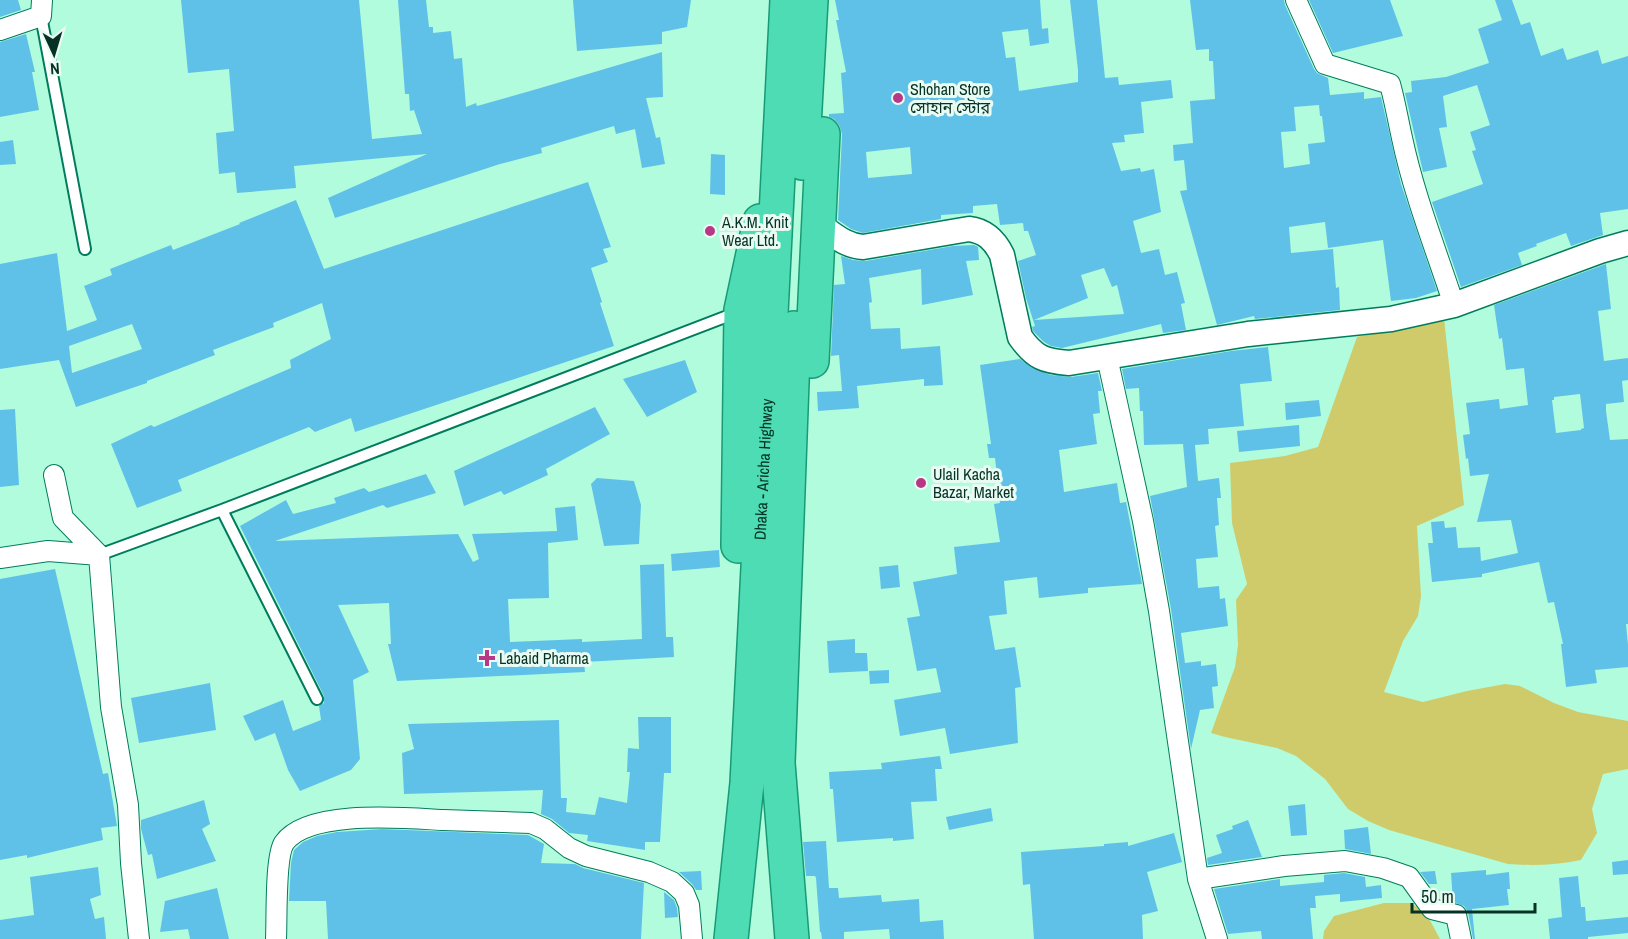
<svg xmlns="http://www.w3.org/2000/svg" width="1628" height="939" font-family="'Archivo Narrow','Noto Sans Bengali',sans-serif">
<rect width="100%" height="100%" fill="#b1fcdd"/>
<!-- water -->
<path fill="#cfcb6a" d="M1444,318L1464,505L1417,526L1421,596L1418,616L1403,641L1384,692L1423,702L1467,691L1505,684L1520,686L1554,703L1578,712L1628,721V769L1603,774L1592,809L1597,833L1581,860C1557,865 1533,866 1508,864L1389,830L1368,821L1348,809L1325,779L1296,756L1277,748L1225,737L1211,733L1235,667L1238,645L1236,600L1247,584L1232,523L1230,463L1285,456L1318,447L1357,337Z
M1384,903H1411L1426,913L1440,939H1323L1324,931L1334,916Z"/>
<!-- building -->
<path fill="#60c1e8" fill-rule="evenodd" d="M0,0H18L21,10L0,17Z
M181,0H359L372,139L422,134L414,110L410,111L409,94H405L398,0H426L429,27H433V33L451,31L454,59L462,58L466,107L476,103L477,106L537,89L662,52L663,97L646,98L656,138L660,137L665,164L642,168L635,129L616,134L614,126L541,148L542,153L500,164L335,218L328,198L427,154L294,166L296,188L237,193L235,172L219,174L216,133L234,131L229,69L188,73Z
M573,0H691L687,27L662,32V44L577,51Z
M835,0H1040L1042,29L1048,28L1049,43L1030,46L1028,29L1002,32L1006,58L1015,57L1019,91L1078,82V70L1070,0H1097L1105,78L1118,77L1119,85L1171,80L1173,98L1141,102L1144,133L1124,135L1125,142L1112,143L1121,171L1140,168L1141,172L1154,169L1161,212L1133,221L1141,253L1159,249L1165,275L1177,272L1185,303L1181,304L1186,330L1163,333L1161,324L1062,348L1051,346L1044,342L1033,331L1032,327L1035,326L1026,298L1018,261L1036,255L1028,231H1024L1023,223L1000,225L997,204L973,206V213L941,215V219L863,233L851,229L838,220L842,134L839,125L834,119L829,117V114L844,113L841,73L846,72L836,20H839ZM910,147L912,174L868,178L866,152ZM1104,268L1112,287L1117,285L1124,314L1034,320L1088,298L1081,275Z
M1190,0H1284L1285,5L1314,69L1317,73L1328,78L1330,95L1364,92V99L1381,97L1401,184L1437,291L1416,298L1391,301L1383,240L1328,248L1325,222L1289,227L1291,253L1333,249L1336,288L1339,287L1340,310L1255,319L1254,316L1217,325L1180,191L1187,190L1184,160L1174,161L1173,145L1193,143L1190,101L1215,99L1213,61H1209V49L1196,50ZM1319,105L1320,116H1322L1325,142L1308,144L1310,164L1284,168L1281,132L1296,131L1294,107Z
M1309,0H1390L1403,36L1333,53Z
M1495,0H1512L1521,25L1530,22L1541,56L1563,48L1567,60L1598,50L1602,64L1628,56V209L1600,213L1603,235L1571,246L1566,233L1536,244L1537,246L1518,253L1522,265L1461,287L1432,202L1483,184L1472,151L1476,150L1470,132L1490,125L1477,85L1443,96L1447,127L1439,128L1447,167L1423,172L1405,93L1412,92L1411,81L1446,77L1489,63L1478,29L1502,20Z
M26,34L35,72H32L39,110L0,117V42Z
M13,140L16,164L0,165V142Z
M711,154L725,155V195L710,194Z
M588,182L611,247L603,249L608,262L591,268L602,302L600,303L614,346L355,432L351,418L315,432L309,427L178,480L182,491L137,508L111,444L151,425L154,427L291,368L290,360L331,339L322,303L273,323L274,327L213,350L215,355L147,381V383L76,407L59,360L0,369V264L57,253L67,331L97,320L84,286L112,275L110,269L171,245L173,250L240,224L239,223L296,200L324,269ZM132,324L142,349L72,373L69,346Z
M974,245L978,247L979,260L966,261L973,295L922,305L921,269L869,278L872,302L869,303L871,329L900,328L901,349L940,346L943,385L924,386V379L857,386L859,408L818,411L817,392L842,391L839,355L831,356L834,285L845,284L841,256L853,260L865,261L953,246Z
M1606,264L1611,309L1598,311L1604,361L1628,358V380L1622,381L1624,402L1606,404V411L1610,440L1628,439V624H1626L1628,645V667L1595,670L1597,683L1566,687L1561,644H1563L1554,602L1548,603L1539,562L1482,574V577L1432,582L1428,543H1433L1431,522L1444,521L1445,528L1456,527L1458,548L1480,547L1481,561L1518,553L1511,520L1477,522L1489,474L1470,476L1468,458L1466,459L1463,435L1470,434L1466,403L1499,399L1500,409L1528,405L1524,368L1506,370L1502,338L1499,339L1494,305ZM1580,394L1584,428L1581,429V430L1556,433L1552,400H1554V397Z
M1268,347L1272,381L1240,384L1244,426L1208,429L1209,444L1195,445L1198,481L1219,478L1221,498H1217L1219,525L1215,526L1218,557L1196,559L1198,588L1219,586L1220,599L1225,598L1228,626L1181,633L1185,663L1201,661V666L1216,664L1218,686L1212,687L1214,708L1200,710L1191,749L1171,609L1150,496L1187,487L1183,444L1144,445L1143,411H1140L1139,388L1126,389L1122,369L1231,351Z
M1020,359L1034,369L1051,375L1071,377L1098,373L1102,391H1098L1100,413L1093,414L1097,444L1059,450L1064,492L1117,483L1120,503L1126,502L1142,584L1088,588V593L1039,598L1037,577L1004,581L1007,614L989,616L995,650L1015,647L1021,687L1015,688L1018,743L950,754L945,728L900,736L894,700L941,692L936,668L917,671L907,618L920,616L913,582L957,574L954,547L1000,542L994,504L1000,503L995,458H989L987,444H991L980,365Z
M685,360L697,392L647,417L623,379Z
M1319,400L1321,416L1286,420L1285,403Z
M595,407L610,434L546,469L548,475L504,495L501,491L464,506L454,471Z
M15,409L19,485L0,487V410Z
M1299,425L1300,446L1239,452L1237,431Z
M426,474L436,493L387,508L383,505L275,541L458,534L473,562L479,559L472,534L557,531L555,508L575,506L578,540L548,543L549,598L508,599L510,642L582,639V642L642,639L640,565L664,564L666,637H673L674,657L584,662L585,672L397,681L388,644H391L389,603L338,605L369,672L353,680L360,759L351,770L300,791L288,770L275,733L255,741L243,716L283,700L293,731L321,720L319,706L324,703V696L240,526L286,500L293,514L336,503L334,498L364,488L369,492Z
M597,478L634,481L641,505L639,544L604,546L591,484Z
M719,550L720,567L672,571L671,554Z
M898,565L900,587L881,589L879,567Z
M55,569L103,774L108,773L117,826L101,828L103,840L27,858V855L0,860V579Z
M855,639V653H867L868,671L829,673L827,641Z
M889,670V683L870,684L869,671Z
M210,683L216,730L139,743L131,698Z
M638,717H671V773H664L660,842H645V850L587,841L588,835L569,833L552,819L541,814L543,790L404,794L402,753L414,749L408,724L559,720L561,798H567L566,812L595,815L599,797L627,803L630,772H627L628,748L639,749Z
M940,756L942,769H935L937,801L911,802L914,839L893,841V838L837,842L833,789H830L829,772L882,769L881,763Z
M204,800L210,824L202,829L216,861L157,879L152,854L148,855L141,829V820Z
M1305,804L1307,835L1291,836L1288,806Z
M991,808L993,821L949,830L946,817Z
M1248,820L1262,857L1208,865L1207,858L1222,853L1216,835L1233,829L1232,826Z
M1368,827L1371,854L1345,849L1344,830Z
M382,829L528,835L544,844L541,863L575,864L583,868L644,883L641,939H328L326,901H289L291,863L294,850L303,842L317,836L337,832Z
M1174,833L1182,862L1147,872L1158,911L1142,915L1143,939H1034L1030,884L1023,885L1021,852L1104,846V844L1128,842V846Z
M826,841L829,888H838L839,898L881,895L882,902L919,899L920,922L943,920L944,939H890L889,929L844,932V939H822L821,932H820L816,878L815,876H806L803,842Z
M1628,860V874L1613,875L1612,862Z
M98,867L101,895L90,899L95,919L104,917L106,939H0V920L34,915L30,877Z
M1486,870V875L1509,872L1510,889H1507L1509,905L1472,909L1475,939H1473L1468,912L1464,906L1453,902L1451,873Z
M701,871L702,890H696L692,884L679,872Z
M1435,871L1437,884H1429L1420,872Z
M1344,873L1365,877L1366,887L1381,885L1382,898L1340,902V894L1315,896L1316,908H1310L1313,939H1262L1261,931L1228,934L1214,889L1280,879V886L1324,882V875Z
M1578,876L1581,907H1585L1586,921L1628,917V933L1588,937V939H1550L1548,919L1562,917L1559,878Z
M217,888L229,939H190L188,929L160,932L165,901Z
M664,892L674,900L677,908L678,917L665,918Z"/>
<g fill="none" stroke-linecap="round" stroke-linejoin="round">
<!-- service casing -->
<g stroke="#007c5c" stroke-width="14">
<path id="service" d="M41,16L85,249
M222,510L317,699
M99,555L222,510L738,312"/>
</g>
<!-- minor casing -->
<g stroke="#007c5c" stroke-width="22">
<path id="minor" d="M1296,0L1325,64L1390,84C1395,102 1398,120 1402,138C1414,195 1436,250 1454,305
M0,30L41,16L42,0
M1107,357L1143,521L1159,611L1198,879L1217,939
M54,475L63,518L99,555L111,707L128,805L131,863L139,939
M0,558L48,551L99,555
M1198,879L1284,866L1345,861L1383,868L1409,877L1432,909L1456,915L1461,939
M276,939C277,919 275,857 284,843C308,809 405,818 443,820C472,821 501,822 531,823L545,829L569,848L586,856L649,872L672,882L684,893L689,905L692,939"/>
</g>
<!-- tertiary casing -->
<g stroke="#007c5c" stroke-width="27">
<path id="tertiary" d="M818,224C833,234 845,246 863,247L969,229C986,231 995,241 1002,255L1020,337C1035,358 1044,361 1069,363L1248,334L1391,319L1454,305L1600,251L1628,243"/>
</g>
<!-- trunk casing -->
<g stroke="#189b75" stroke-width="36">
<g id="trunk">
<path d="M802,163L811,0"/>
<path d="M812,361L823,134"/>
<path d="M738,546L741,310L760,221"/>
<path id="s1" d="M731,939L747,783L787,0"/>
<path d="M792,939L778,763L794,328"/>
</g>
</g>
<!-- service -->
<use href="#service" stroke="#fff" stroke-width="10"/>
<!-- minor -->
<use href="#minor" stroke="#fff" stroke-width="20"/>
<!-- tertiary -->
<use href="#tertiary" stroke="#fff" stroke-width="24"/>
<!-- trunk -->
<use href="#trunk" stroke="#4edcb4" stroke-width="33"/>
</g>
<!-- markers -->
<g fill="#b73886" stroke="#e9fbf3" stroke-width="2">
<circle cx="898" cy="98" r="6"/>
<circle cx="710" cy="231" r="6"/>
<circle cx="921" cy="483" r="6"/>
<path d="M484 649h6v6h6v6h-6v6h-6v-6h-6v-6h6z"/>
</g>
<g text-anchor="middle" stroke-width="6" stroke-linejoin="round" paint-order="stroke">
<!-- poi labels -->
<g font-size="16" fill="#053224" stroke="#e9fbf3" text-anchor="start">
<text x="910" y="95">Shohan Store<tspan x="910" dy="18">সোহান স্টোর</tspan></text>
<text x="722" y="228">A.K.M. Knit<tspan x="722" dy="18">Wear Ltd.</tspan></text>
<text x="933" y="480">Ulail Kacha<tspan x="933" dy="18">Bazar, Market</tspan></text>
<text x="499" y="664">Labaid Pharma</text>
</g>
<!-- street labels -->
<g font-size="16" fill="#053224" stroke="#e9fbf3">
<text dy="6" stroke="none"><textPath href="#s1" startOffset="471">Dhaka - Aricha Highway</textPath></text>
</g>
</g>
<!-- north arrow -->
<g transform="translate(54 54) rotate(176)" stroke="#e9fbf3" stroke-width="4.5" paint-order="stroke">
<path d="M0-4.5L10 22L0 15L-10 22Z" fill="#053224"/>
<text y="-9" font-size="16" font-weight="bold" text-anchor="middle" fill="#053224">N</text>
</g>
<!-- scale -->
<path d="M1412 903v9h123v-9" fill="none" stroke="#053224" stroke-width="3"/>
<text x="1421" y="903" font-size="18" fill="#053224" stroke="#e9fbf3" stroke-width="4.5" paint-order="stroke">50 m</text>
</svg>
